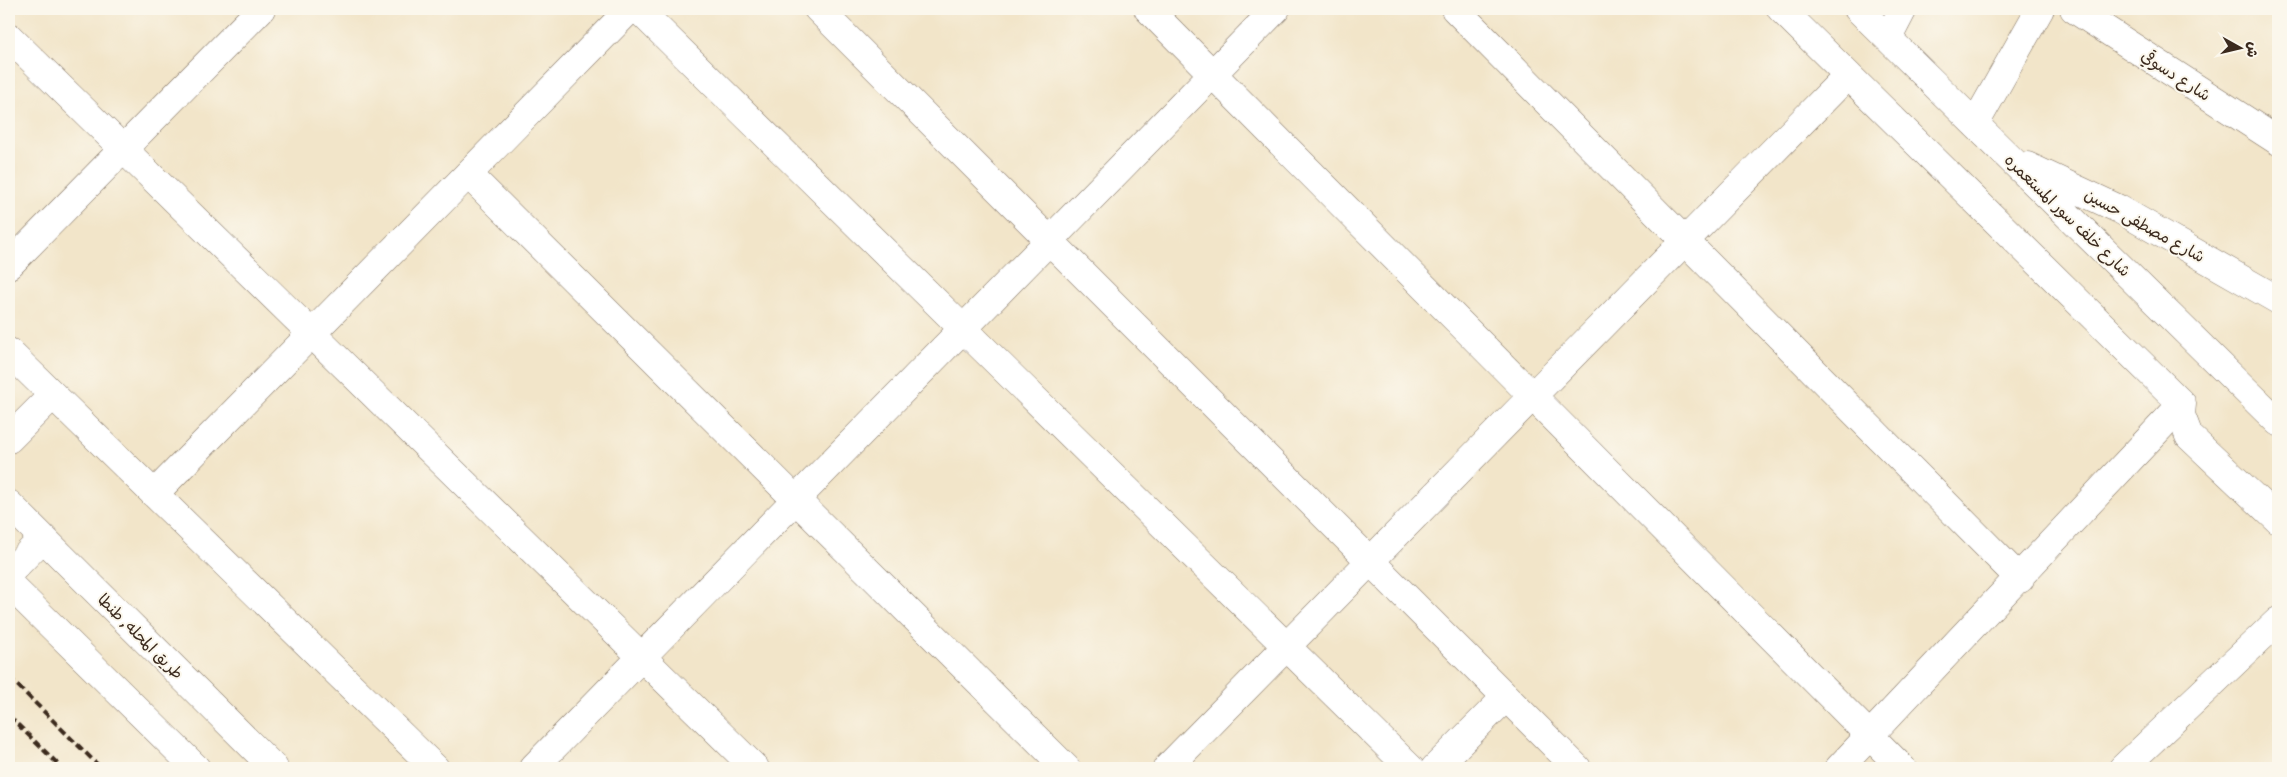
<svg xmlns="http://www.w3.org/2000/svg" width="2287" height="777" font-family="Sriracha,'Playpen Sans Arabic',sans-serif">
<rect width="100%" height="100%" fill="#fbf7ec"/>
<filter id="ink" filterUnits="userSpaceOnUse"><feTurbulence type="fractalNoise" baseFrequency=".02" numOctaves="2"/><feDisplacementMap in="SourceGraphic" scale="10" xChannelSelector="R" yChannelSelector="G"/><feConvolveMatrix kernelMatrix="1 2 1 2 8 2 1 2 1" color-interpolation-filters="sRGB"/></filter>
<filter id="wash" filterUnits="userSpaceOnUse"><feTurbulence type="fractalNoise" baseFrequency=".0096" numOctaves="4" result="noise"/><feDisplacementMap in="SourceGraphic" scale="20" xChannelSelector="R" yChannelSelector="G"/><feGaussianBlur stdDeviation="1.12" result="paint"/><feColorMatrix in="noise" values="0 0 0 0 0 0 0 0 0 0 0 0 0 0 0 0 0 1.4 0 .05"/><feComposite in="paint" operator="in"/></filter>
<g filter="url(#wash)">
<rect width="100%" height="100%" fill="#f2e5c9"/>
</g>
<g filter="url(#ink)">
<g fill="none" stroke-linecap="round" stroke-linejoin="round">
<!-- street casing -->
<g stroke="#7b6b5a" stroke-width="29">
<path id="street" d="M638,9L1410,768
M818,9L1577,768
M1148,9L1902,768
M1455,9L2020,579
M1781,9L2182,404L2181,415L2189,436L2278,520
M1858,9L2278,422
M2074,9L2278,141
M9,37L755,768
M1888,38L1903,9
M1975,124L2040,9
M2027,166L2119,209L2278,300
M468,174L1066,768
M9,265L261,9
M9,352L435,768
M9,439L53,395
M154,494L630,9
M533,768L1276,9
M1167,768L1848,75
M1435,768L1506,697
M1839,768L2182,404
M2123,768L2278,621"/>
</g>
<!-- primary casing -->
<g stroke="#7b6b5a" stroke-width="29">
<path id="primary" d="M9,504L274,768
M9,573L43,538
M9,584L196,768"/>
</g>
<!-- street -->
<use href="#street" stroke="#fff" stroke-width="28"/>
<!-- primary -->
<use href="#primary" stroke="#fff" stroke-width="28"/>
<!-- rail -->
<path stroke="#3b2a1e" stroke-width="4" stroke-dasharray="8 4" stroke-linecap="butt" d="M9,677L101,768
M9,716L62,768"/>
</g>
</g>
<g text-anchor="middle" stroke-width="4" stroke-linejoin="round" paint-order="stroke">
<!-- street labels -->
<g font-size="16" fill="#3b2a1e" stroke="#fbf7ec">
<text transform="translate(2176 75) rotate(33)" y="6">شارع دسوقي</text>
<text transform="translate(2068 215) rotate(44)" y="6">شارع خلف سور المستعمره</text>
<text transform="translate(2145 225) rotate(29)" y="6">شارع مصطفى حسين</text>
<text transform="translate(141 636) rotate(45)" y="6">طريق المحله, طنطا</text>
</g>
</g>
<!-- margin -->
<rect width="2287" height="777" fill="none" stroke="#fbf7ec" stroke-width="30"/>
<!-- north arrow -->
<g transform="translate(2240 48) rotate(98)" stroke="#fbf7ec" stroke-width="4" paint-order="stroke">
<path d="M0-4L9 19L0 12L-9 19Z" fill="#3b2a1e"/>
<text y="-8" font-size="14" font-weight="bold" text-anchor="middle" fill="#3b2a1e">ش</text>
</g>
</svg>
